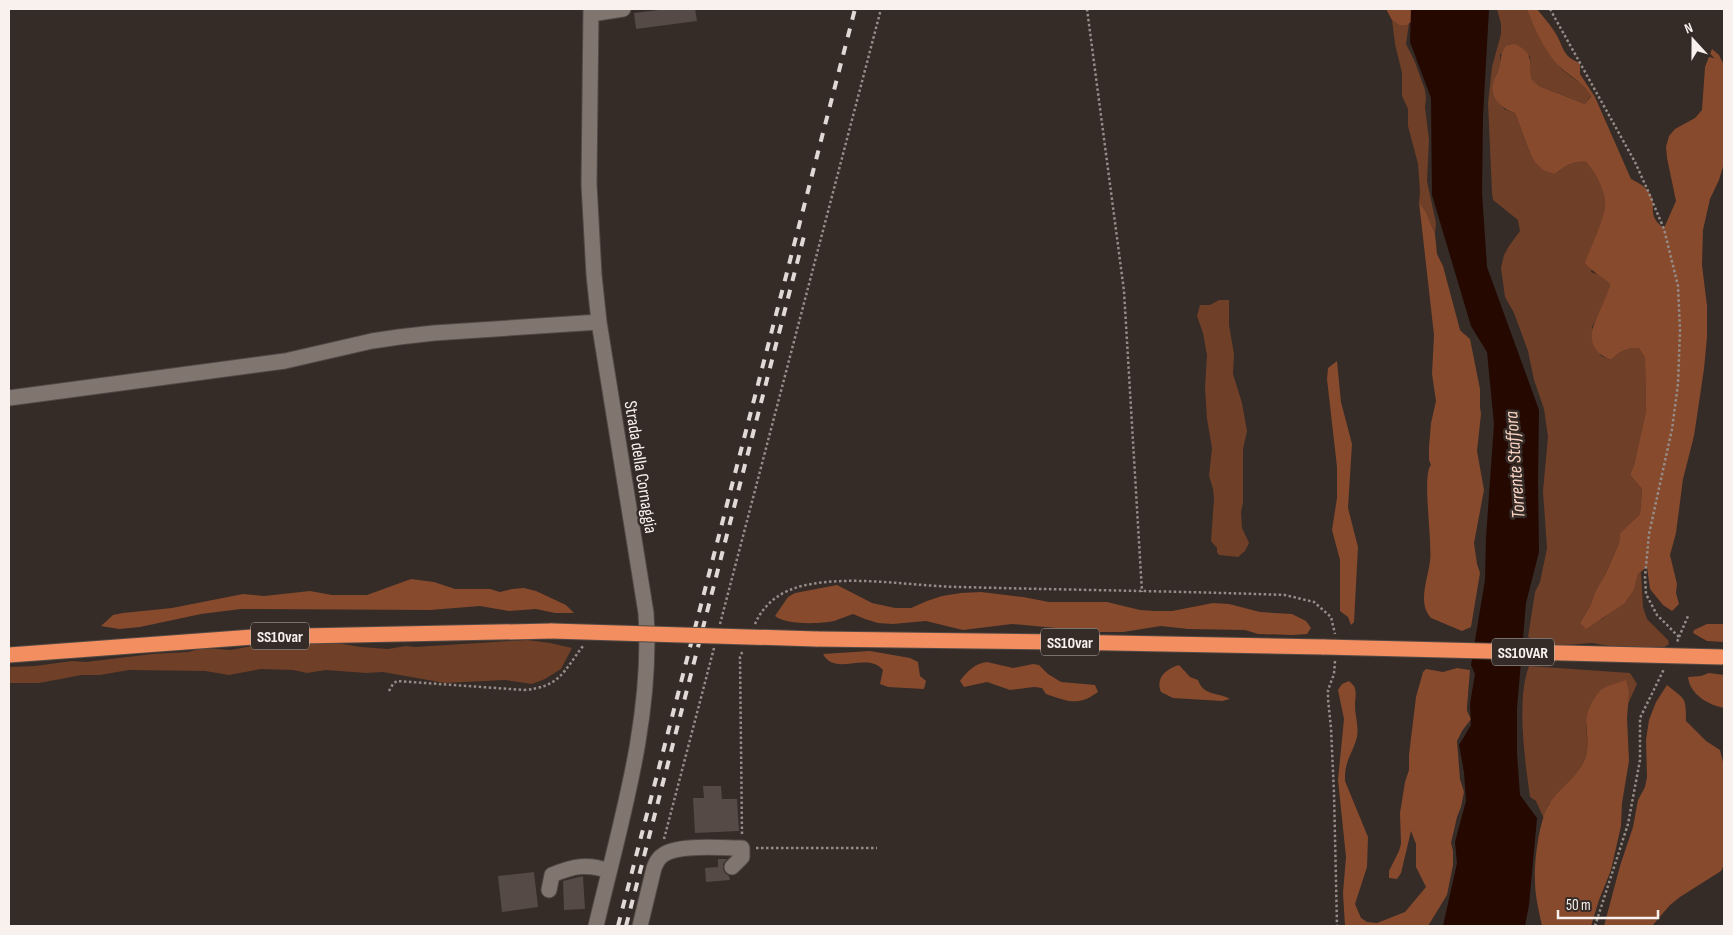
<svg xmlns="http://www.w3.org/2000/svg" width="1733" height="935" font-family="'Sofia Sans Condensed',sans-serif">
<rect width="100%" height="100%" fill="#352b27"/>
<!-- green -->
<path fill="#6f3f28" d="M1497,9H1527C1535,29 1549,58 1565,72C1577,82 1582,81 1591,95L1585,104L1539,86L1531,78L1530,56L1500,54L1501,64L1493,83L1504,109L1515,113L1530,153L1555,174C1565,166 1573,161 1586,162C1596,173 1606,190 1605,205C1603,226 1596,251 1591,272L1602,276L1610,284L1608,294L1592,327L1601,356L1611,360C1620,351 1626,348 1639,348L1645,358L1646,411L1634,465L1630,475L1642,489L1640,514L1620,533L1619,543L1606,573L1595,592L1590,606L1580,623L1602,619L1615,608L1625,603L1634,590L1638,574L1641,572L1643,607L1647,619L1668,640L1669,644L1662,649L1615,647L1592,643L1554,646L1528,637L1535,592L1540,582L1547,548L1543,491L1548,437L1544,409L1534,380L1528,351L1514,313L1505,297L1501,268L1504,255L1509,246L1520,231L1518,220L1493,200L1492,193L1488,103L1492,67L1501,34V24Z
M1392,20L1399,25L1409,23L1406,44L1415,62L1425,90L1426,98L1425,107L1429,140L1427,181L1436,223L1435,234L1426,212L1419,202L1420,192L1418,164L1408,126V109L1402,96V73L1395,44Z
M1219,300H1229V325L1234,354L1233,374L1242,403L1247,431L1243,449V503L1241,512L1242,528L1249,543L1245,551L1238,557L1219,555L1217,552V548L1211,541L1214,499L1213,489L1209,476L1212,448L1207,419L1205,388L1207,355L1203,333L1197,316L1200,305H1210Z
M527,640L550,643L572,648L561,669L545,679L532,684L505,680L445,683L383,672L366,673L326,670L307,673L293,670L261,669L229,675L205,671L129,670L100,675H82L39,683H9V667L35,666L72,661L86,662L152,654L188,652L204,648L231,650L257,645L285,643H336L361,647L388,649L406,646L415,647Z
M1529,666L1630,673L1637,684L1627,706L1629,693L1586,725L1588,749L1584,761L1578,772L1548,805L1544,819L1536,801L1530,797C1525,760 1516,700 1529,666Z"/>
<!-- forest -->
<path fill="#874a2d" d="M1386,9H1455L1413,20L1407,25H1399L1392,20Z
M1527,9H1537C1543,17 1551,25 1556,34C1564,48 1563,57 1580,63V74L1595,97L1631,179C1641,184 1652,190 1653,203C1653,208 1652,214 1655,219C1657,223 1661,226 1664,228L1676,201L1667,158L1666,147L1669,136L1675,129L1695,118L1702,110L1705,67L1712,49L1719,55L1724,65V163L1719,180L1710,199L1703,230L1702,265L1707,306V337L1704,369L1694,436L1683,479L1676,533L1670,555L1677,584L1676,593L1679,604L1672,611L1663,605L1650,589L1647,567L1638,574L1634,590L1625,603L1586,629L1580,623L1590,606L1595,592L1606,573L1619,543L1620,533L1640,514L1642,489L1630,475L1634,465L1646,411L1645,358L1639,348C1626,348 1620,351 1611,360C1571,343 1605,311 1610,284C1602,276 1592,272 1585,263C1590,248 1605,219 1605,204C1605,190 1596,173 1586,162C1573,161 1565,166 1555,174L1543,170L1535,162L1530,153L1515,113C1501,108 1488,97 1494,80C1496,75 1499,70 1500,65C1502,56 1500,55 1506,46L1515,44C1533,53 1530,60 1531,78L1539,86L1585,104L1591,96C1583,81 1571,78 1560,67C1546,54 1533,26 1527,9Z
M1419,202L1426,212L1435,234L1437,254L1443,266L1460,330L1463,333L1470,339L1480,389V407L1481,414L1477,451L1484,490L1474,543L1477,564L1480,573L1471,627L1462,631L1431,618C1417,603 1428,579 1430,561C1431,555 1430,548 1430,542C1430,527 1423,473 1431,465L1429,460V447L1431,423L1436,401L1432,374L1434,335Z
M1337,361L1341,402L1352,444L1348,508L1358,547L1354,622L1351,625L1348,617L1340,611V560L1332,530L1337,498V467L1327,379L1328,368Z
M411,579L434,582L455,589H490L500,592L512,589L524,588L536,591L566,605L574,613H555L536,609L509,611L480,606L430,610L241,609L201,614L140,627L119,629L101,626L113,615L123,613L172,608L243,594L264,596L310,591L332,595H367Z
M837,585L872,603L895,608H911L927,601L942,596L961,593L981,592L1023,597L1049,602H1107L1140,610L1155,611H1172L1213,603L1229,604L1260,612L1292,614L1306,621L1311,628L1307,634L1293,635L1258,634L1245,630L1188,629L1161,626L1123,632H1099L1012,624L963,630L926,621L893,624L878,623L865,619L853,614C847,616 840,619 834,621C820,624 785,625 775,616L788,597L795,593Z
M1707,624H1724V642L1707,641L1693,633L1694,630Z
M870,651L910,658L918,662L920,676L926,681L924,689L888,687L880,684L883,670C867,651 835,677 823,654Z
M987,662L1013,668L1033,664L1039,665L1048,674L1061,682L1095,685L1098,692C1078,707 1067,701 1046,694L1042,688L1034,687L1010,690L987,682L964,687L960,681C967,671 976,663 987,662Z
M1179,665L1190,677L1198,680C1203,696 1218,692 1230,699L1222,701L1173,698L1161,692C1155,678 1166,669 1179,665Z
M1457,668L1470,670L1467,707V711L1471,719L1462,731L1457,741L1460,779L1464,792L1461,807L1457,817L1451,843L1453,851V865L1447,895L1428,926H1345L1343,893L1346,857L1338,780L1344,719L1338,690L1342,684L1349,681C1350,682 1353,685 1354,686C1357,692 1355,699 1355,706C1355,716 1359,726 1357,737C1353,753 1344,761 1345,781L1368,837L1367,867L1355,904L1361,918L1367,922L1377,923L1405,912L1426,887L1416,867V844L1411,831L1401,873L1397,879L1389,878V871L1399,851L1401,844L1400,813L1405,782L1409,770V755L1416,697L1423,672L1426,669L1443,672Z
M1709,673L1724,675V708C1709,705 1690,695 1688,677L1701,676Z
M1626,680L1629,693L1627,718L1629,761L1622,803L1621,826L1611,870L1599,900L1591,926H1542C1539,911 1535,896 1535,881C1534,861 1539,823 1548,806C1556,791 1576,779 1584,761C1594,739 1578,724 1594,699C1596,696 1599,692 1601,690C1607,685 1619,683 1626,680Z
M1667,685C1685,700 1686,696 1686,721L1706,741L1720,750L1724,766V865L1721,871L1680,897L1670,905L1652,926H1604L1620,866L1633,827L1638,800L1645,787L1647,777L1646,740L1649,720L1656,702Z"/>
<!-- water -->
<path fill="#250800" d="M1411,9H1489L1483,116L1482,193L1487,267L1539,410L1538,481L1539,552L1526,603L1517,708V754L1520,795L1537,818L1529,905L1525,926H1443L1457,863L1455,842L1466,801L1464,772L1459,745L1471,725L1470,704L1475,674L1471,665L1485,580L1486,538L1494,424L1487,352L1471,326L1432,195L1431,98L1410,42Z"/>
<!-- building -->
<path fill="#554a46" d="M667,9H695L697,21L636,29L634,13Z
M703,786H721L722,799H737L739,831L695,833L693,798H704Z
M718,859H727L723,864V869L725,873L729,876L730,880L706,882L705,868L718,867Z
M534,872L538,907L502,912L498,876Z
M583,876L585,909L564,910L563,881Z"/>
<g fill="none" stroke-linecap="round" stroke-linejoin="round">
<!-- minor casing -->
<g stroke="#514945" stroke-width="17">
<path id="minor" d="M591,9L589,184L594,275L599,322L646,613C653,719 620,824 596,926
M591,14L623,9
M9,398L285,361L372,341L399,337L434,333L599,322
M549,890L552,875C573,866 588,863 609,871
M640,926L654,868C656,863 658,858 663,855C678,844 722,848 742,848V857L732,867"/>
</g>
<!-- highway casing -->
<g stroke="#514945" stroke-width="17">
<path id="highway" d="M816,639L1061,642L1324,647
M9,655L253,637L552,631"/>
</g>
<!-- path -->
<path stroke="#958d89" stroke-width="2.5" stroke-dasharray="2.5 2.5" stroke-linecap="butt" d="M1087,9L1124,291L1142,592
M1550,9L1635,162L1648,191L1664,229L1678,286L1680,330L1678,384L1672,429L1649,534L1645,577L1646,594L1657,615L1679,637L1677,642
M720,624L881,9
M755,624C764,603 782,590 806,585C856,575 909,586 960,587C1069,590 1177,591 1285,595L1314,602L1331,617L1335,634
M1679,637L1688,616
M1335,661L1334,674L1328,690V699L1331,728L1334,793L1337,926
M389,691L393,684L397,681L524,690C560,687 563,672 583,646
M742,834L740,657L743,650
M664,839L714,648
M756,848H877
M1595,926L1628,824L1640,760V718L1664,669"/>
<!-- minor -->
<use href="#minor" stroke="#817570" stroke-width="15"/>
<!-- highway -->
<use href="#highway" stroke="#f28e5f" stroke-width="15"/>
<!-- rail -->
<path stroke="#e0d9d6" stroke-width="4" stroke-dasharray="9 9" stroke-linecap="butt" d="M618,926L855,9
M626,926L804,236"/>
<!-- highway-bridge casing -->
<g stroke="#514945" stroke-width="17" stroke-linecap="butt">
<path id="highway-bridge" d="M552,631L816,639
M1324,647L1722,657"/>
</g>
<!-- highway-bridge -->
<use href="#highway-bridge" stroke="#f28e5f" stroke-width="15"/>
</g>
<g text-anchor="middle" stroke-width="5" stroke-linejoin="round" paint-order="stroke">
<!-- shield labels -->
<g fill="#352b27" stroke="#beb6b2" stroke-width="1">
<rect x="251" y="622.5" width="58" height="27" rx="4"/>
<rect x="1041" y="628.5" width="58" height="27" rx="4"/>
<rect x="1492" y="638.5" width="62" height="27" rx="4"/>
</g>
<g font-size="16" font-weight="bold" fill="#f8f1ee">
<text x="280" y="642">SS10var</text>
<text x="1070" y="648">SS10var</text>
<text x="1523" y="658">SS10VAR</text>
</g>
<!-- street labels -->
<g font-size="18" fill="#f8f1ee" stroke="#352b27">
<text transform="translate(641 467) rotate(81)" y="6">Strada della Cornaggia</text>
</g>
<!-- water labels -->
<g font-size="19" font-style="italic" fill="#fad4c3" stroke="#352b27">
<text transform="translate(1514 465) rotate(-94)" y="7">Torrente Staffora</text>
</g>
</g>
<!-- border -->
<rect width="1733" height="935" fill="none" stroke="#f8f1ee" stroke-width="20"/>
<!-- north arrow -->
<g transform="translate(1693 40) rotate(339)" stroke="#352b27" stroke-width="4" paint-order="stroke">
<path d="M0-4L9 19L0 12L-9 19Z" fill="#f8f1ee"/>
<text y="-8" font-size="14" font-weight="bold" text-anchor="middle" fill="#f8f1ee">N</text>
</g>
<!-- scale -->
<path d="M1558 910v8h100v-8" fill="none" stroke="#f8f1ee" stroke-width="2.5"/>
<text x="1566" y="910" font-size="15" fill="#f8f1ee" stroke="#352b27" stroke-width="4" paint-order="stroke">50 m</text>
</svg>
